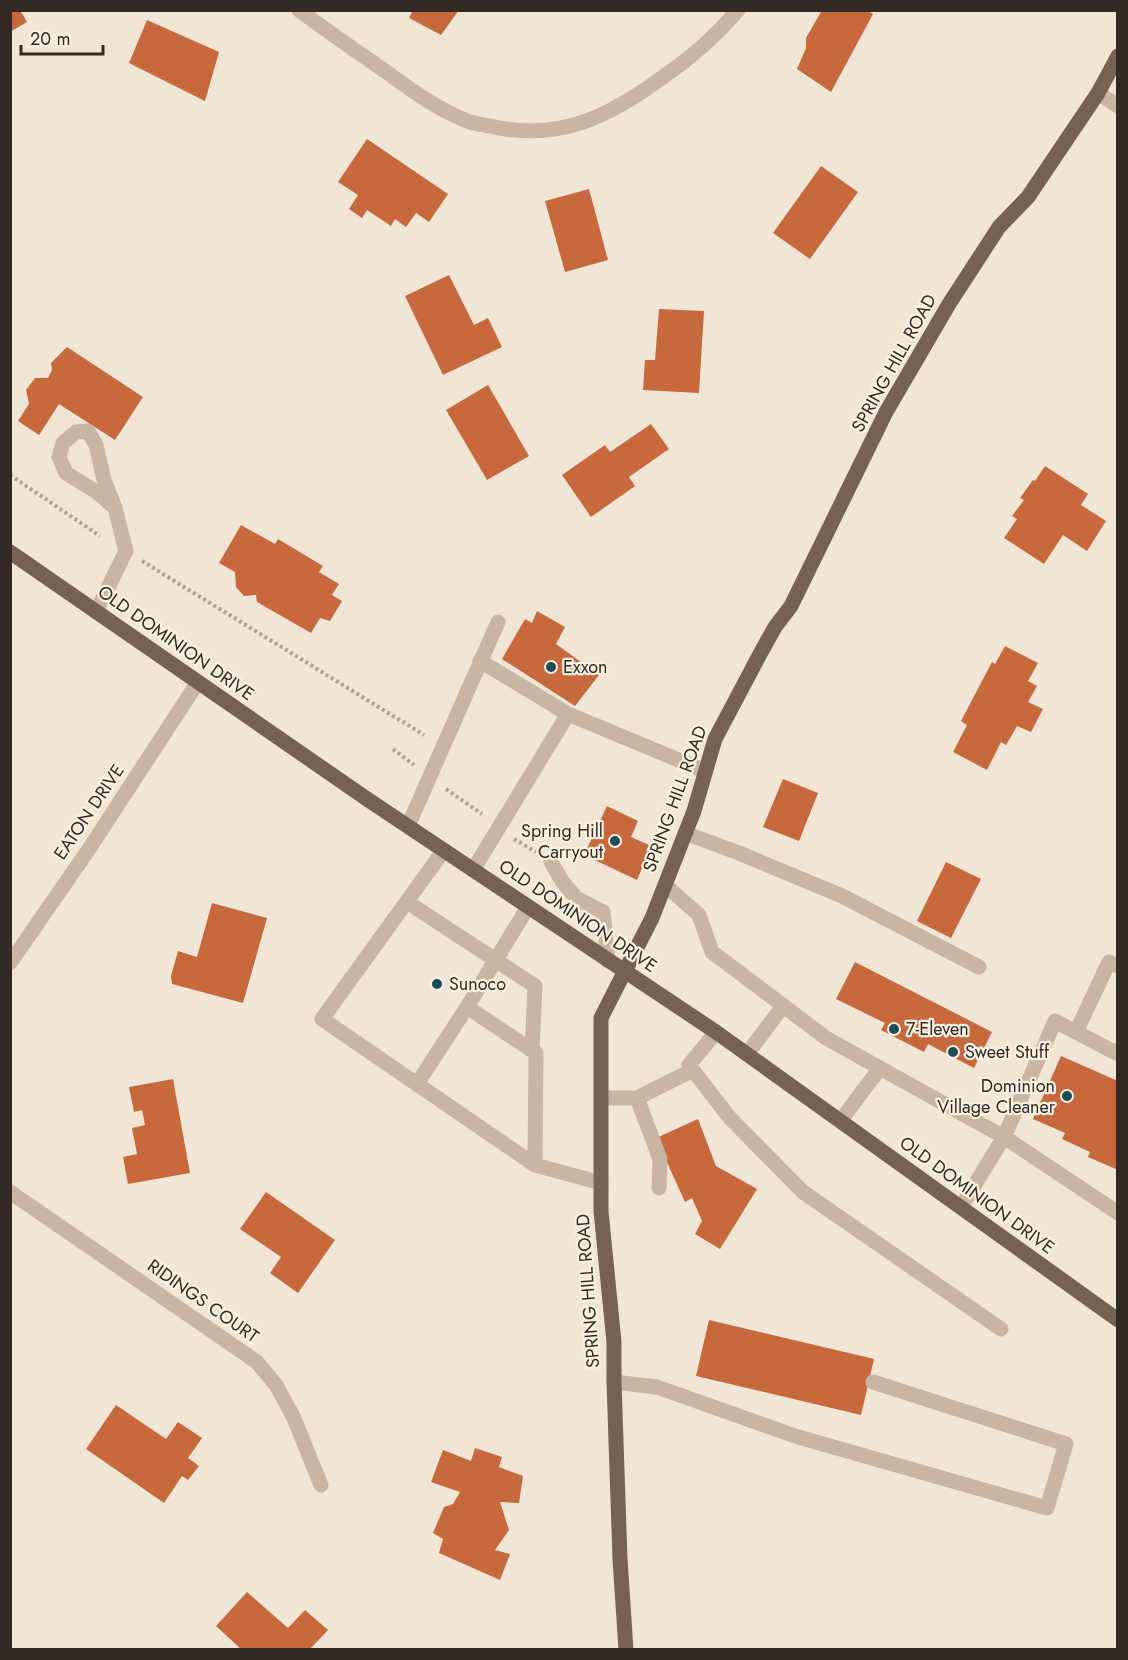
<svg xmlns="http://www.w3.org/2000/svg" width="1128" height="1660" font-family="Jost,sans-serif">
<rect width="100%" height="100%" fill="#f1e6d6"/>
<!-- building -->
<path fill="#c8683d" d="M10,10H20L27,22L10,32Z
M413,10H459L441,35L409,18Z
M822,10H867L873,14L831,92L797,69L806,48V38Z
M147,20L219,52L205,101L129,63Z
M367,139L448,194L429,222L416,213L406,227L395,219L391,226L367,210L362,218L349,209L358,195L338,182Z
M821,166L858,192L810,259L773,233Z
M589,189L608,260L565,272L545,201Z
M449,275L474,325L488,318L502,347L443,375L405,296Z
M659,309L704,311L699,393L643,390L645,360H655Z
M67,347L143,397L115,440L59,404L39,435L18,421L29,404L26,390L35,378H48L52,370L51,363Z
M488,385L529,456L487,480L446,410Z
M651,424L669,449L629,477L635,486L591,517L562,475L605,445L610,452Z
M1045,466L1088,494L1081,505L1106,521L1087,551L1063,535L1044,564L1004,538L1017,519L1012,516L1024,500L1020,498L1033,480L1035,481Z
M241,525L275,544L278,539L323,566L319,572L339,584L332,595L342,601L330,621L320,618L311,633L257,602L256,595L244,596L236,587L235,572L219,563Z
M537,611L565,627L556,644L599,675L575,706L502,659L525,619L532,623Z
M1005,646L1038,663L1028,681L1037,686L1028,702L1043,709L1031,732L1017,726L1006,745L1001,742L987,770L953,752L967,725L961,721L992,662L995,664Z
M783,779L818,793L799,841L763,827Z
M607,806L638,821L631,837L649,845L646,851L649,852L637,880L584,855Z
M946,862L981,879L951,938L917,921Z
M212,903L267,918L243,1003L172,984L171,976L178,951L197,957Z
M855,962L992,1032L974,1068L928,1044L924,1052L881,1030L885,1023L836,999Z
M1061,1056L1118,1081V1170L1088,1157L1090,1152L1062,1139L1065,1133L1033,1119Z
M173,1079L190,1173L128,1184L123,1157L137,1154L132,1128L145,1125L142,1110L134,1112L129,1087Z
M698,1119L716,1166L757,1189L720,1249L695,1234L702,1221L692,1198L685,1202L656,1138Z
M266,1192L335,1240L298,1293L270,1273L281,1257L240,1229Z
M709,1320L874,1359L861,1415L696,1376Z
M116,1405L166,1439L178,1422L202,1438L188,1458L199,1466L188,1480L182,1476L164,1503L86,1449Z
M475,1448L502,1457L499,1467L523,1476L519,1503L500,1502L509,1530L495,1550L510,1554L500,1580L439,1553L443,1539L433,1533L444,1507L453,1504L460,1492L431,1482L443,1450L471,1461Z
M247,1592L288,1628L305,1610L328,1630L309,1650H242L216,1626Z"/>
<g fill="none" stroke-linecap="round" stroke-linejoin="round">
<!-- path -->
<path stroke="#b4a08d" stroke-width="4" stroke-dasharray="3 3" stroke-linecap="butt" d="M10,475L100,536
M142,561L424,735
M393,749L414,765
M446,789L482,814
M514,839L536,852"/>
<!-- minor -->
<path stroke="#c8b6a2" stroke-width="15" d="M299,10C327,31 356,51 385,71C411,90 437,109 467,121C475,124 485,125 494,127C561,141 610,116 663,77C691,58 716,36 738,10
M1098,93L1118,106
M96,612L126,551L115,508L104,480L96,445L88,431L76,432L63,443L59,457L66,473L98,493L115,508
M480,661L568,714
M408,826L498,622
M685,833L739,853L842,896L979,967
M444,850L322,1019L535,1165L601,1183
M551,862L562,881L576,898L603,912L608,961
M473,870L568,714L705,771
M665,885L699,915L712,952L826,1038L1004,1137L1118,1213
M407,902L535,986L532,1050
M528,907L467,1007L536,1053L535,1165
M10,963L89,849L198,682
M716,1032L689,1065L729,1117L803,1192L1001,1329
M1076,1032L1109,962L1118,966
M747,1054L783,1006
M417,1084L467,1007
M601,1098H637L693,1070
M637,1098L660,1159L659,1188
M841,1120L880,1068
M10,1192L257,1362L276,1385L293,1416L321,1485
M961,1207L1004,1137L1055,1021L1116,1053L1118,1050
M614,1382L657,1387L795,1436L1047,1508L1066,1444L873,1382"/>
<!-- major -->
<path stroke="#766255" stroke-width="15" d="M10,552L367,799L716,1032L1118,1320
M626,1650L620,1559L614,1382V1342L601,1211V1018L652,918L694,811L715,739L760,654L775,627L791,606L886,412L949,304L999,227L1028,197L1098,93L1118,56"/>
</g>
<!-- markers -->
<g fill="#1a4d55" stroke="#f9f0e2" stroke-width="2">
<circle cx="551" cy="667" r="6"/>
<circle cx="615" cy="841" r="6"/>
<circle cx="437" cy="984" r="6"/>
<circle cx="894" cy="1029" r="6"/>
<circle cx="953" cy="1052" r="6"/>
<circle cx="1067" cy="1096" r="6"/>
</g>
<g text-anchor="middle" stroke-width="4.5" stroke-linejoin="round" paint-order="stroke">
<!-- street labels -->
<g font-size="18" fill="#332a25" stroke="#f9f0e2">
<text transform="translate(894 363) rotate(-61)" y="6">SPRING HILL ROAD</text>
<text transform="translate(176 643) rotate(35)" y="6">OLD DOMINION DRIVE</text>
<text transform="translate(675 799) rotate(-70)" y="6">SPRING HILL ROAD</text>
<text transform="translate(89 812) rotate(-56)" y="6">EATON DRIVE</text>
<text transform="translate(578 916) rotate(34)" y="6">OLD DOMINION DRIVE</text>
<text transform="translate(977 1195) rotate(36)" y="6">OLD DOMINION DRIVE</text>
<text transform="translate(588 1291) rotate(-94)" y="6">SPRING HILL ROAD</text>
<text transform="translate(203 1301) rotate(35)" y="6">RIDINGS COURT</text>
</g>
<!-- poi labels -->
<g font-size="18" fill="#332a25" stroke="#f9f0e2" text-anchor="start">
<text x="563" y="673">Exxon</text>
<text x="603" y="837" text-anchor="end">Spring Hill<tspan x="603" dy="21">Carryout</tspan></text>
<text x="449" y="990">Sunoco</text>
<text x="906" y="1035">7-Eleven</text>
<text x="965" y="1058">Sweet Stuff</text>
<text x="1055" y="1092" text-anchor="end">Dominion<tspan x="1055" dy="21">Village Cleaner</tspan></text>
</g>
</g>
<!-- border -->
<rect width="1128" height="1660" fill="none" stroke="#332a25" stroke-width="24"/>
<!-- scale -->
<path d="M21 45v9h82v-9" fill="none" stroke="#332a25" stroke-width="3"/>
<text x="30" y="45" font-size="18" fill="#332a25" stroke="#f9f0e2" stroke-width="4.5" paint-order="stroke">20 m</text>
</svg>
